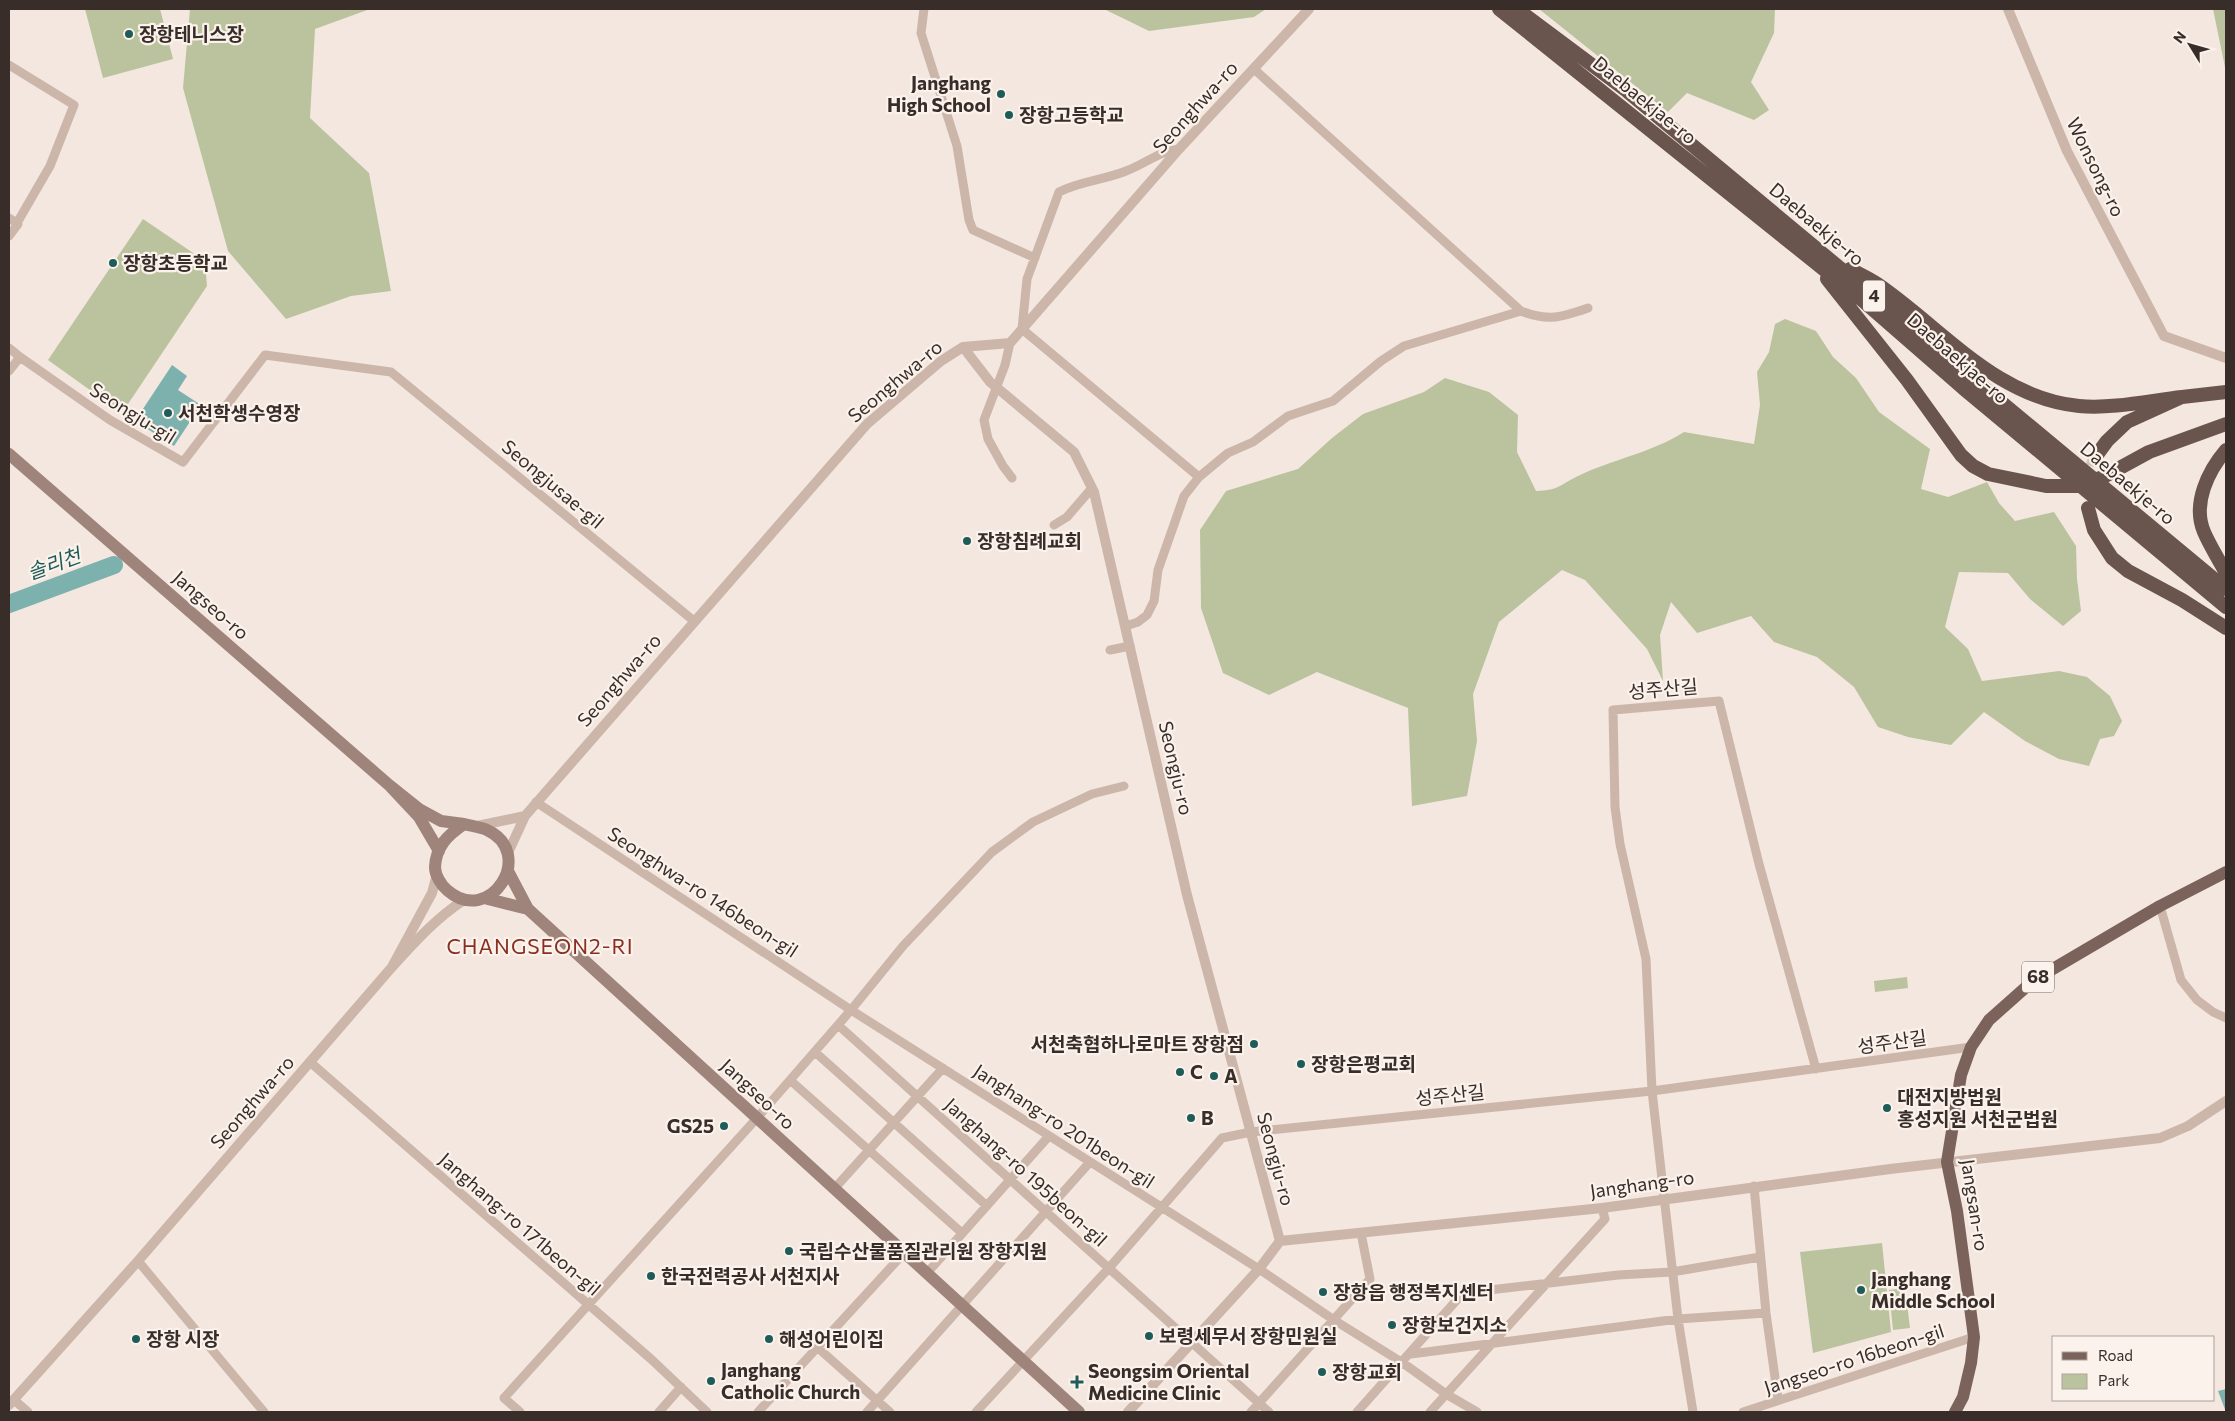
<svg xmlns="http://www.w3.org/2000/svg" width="2235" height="1421" font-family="Commissioner,'Noto Sans KR',sans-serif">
<rect width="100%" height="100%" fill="#f3e7df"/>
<!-- green -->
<path fill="#bac39e" d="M85,9H160L173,59L103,78Z
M190,9H370L315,29L310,118L369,173L391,291L351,296L286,319L228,251L183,88Z
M1104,9H1266L1254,17L1149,31Z
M1539,9H1775L1774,33L1751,82L1769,110L1754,120L1687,93L1668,112Z
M2213,9H2226V72Z
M143,219L205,261L207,286L122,413L48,360Z
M1785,319L1816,331L1833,357L1856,378L1879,412L1930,449L1921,489L1948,497L1987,482L1999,503L2015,521L2054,512L2076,546L2077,579L2081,611L2063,626L2030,599L2008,573L1959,572L1945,627L1968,649L1982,681L2059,671L2087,677L2110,696L2122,721L2114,736L2100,739L2089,766L2059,759L2025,741L1984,712L1951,745L1908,737L1878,727L1854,687L1817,657L1774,642L1751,616L1697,633L1671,602L1660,635L1663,681L1647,649L1585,580L1562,570L1499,622L1473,694L1477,741L1467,796L1412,806L1408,708L1317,672L1269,695L1223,673L1201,608L1200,530L1226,491L1298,469L1332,438L1363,414L1424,392L1445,378L1489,392L1518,415L1517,452L1536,491C1560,490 1559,485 1578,476C1613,459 1651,453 1684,432L1754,444L1760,405L1757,372L1769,352L1775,324Z
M1907,977L1908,988L1875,992L1874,981Z
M1882,1243L1891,1332L1813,1353L1800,1252Z
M1905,1288L1910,1328L1893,1330L1889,1290Z"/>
<!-- water -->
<path fill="#7db1ad" d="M172,365L187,376L178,390L201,405L174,446L135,421Z
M2226,1389V1412L2218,1391Z"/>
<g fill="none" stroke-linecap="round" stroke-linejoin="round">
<!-- river -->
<path stroke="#7db1ad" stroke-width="18" d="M9,604L114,565"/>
<!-- trunk-tunnel -->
<path stroke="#cec2bb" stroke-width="14" stroke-dasharray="14 7" stroke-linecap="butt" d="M2089,487V477L2096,456"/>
<!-- minor -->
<path stroke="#ccb6aa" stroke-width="9" d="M924,9L921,33L957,146L969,220L973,230L1035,258
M9,65L74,105L50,166L17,223
M1254,69L1521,311
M1179,149C1159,151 1145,164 1126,171C1104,180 1080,181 1059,192L1027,279L1022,329L1199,477
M9,218L18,224L9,236
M1010,343L1005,365L984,420L988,439L1003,466L1012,478
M9,348L20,357
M9,371L20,357L110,420L183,462L265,355L391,372L694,621
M1054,525L1067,517L1092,488
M1126,626L1138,622L1147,615L1154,601L1158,570L1184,496L1199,477L1228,453L1253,442L1288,416L1333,401L1381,361L1404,346L1521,311C1548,322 1562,317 1588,308
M1110,650L1130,646
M536,802L851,1010L1259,1269L1334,1320L1403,1363L1446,1394L1477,1412
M2160,906L2181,980L2197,1000L2213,1012L2226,1018
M838,1025L1269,1412
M815,1052L987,1206
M310,1062L651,1359L707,1412
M790,1080L962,1233
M1754,1186L1766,1313L1778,1399
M834,1189L943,1068
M138,1261L264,1412
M927,1273L1049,1136
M818,1348L890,1412
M1411,1354L1678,1319L1766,1313
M14,1400L28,1412
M520,1412L504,1398L757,1118L851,1010L903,946L992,852L1033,822L1092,794L1124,786
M659,1412L681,1387
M758,1412L904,1253
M867,1412L1090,1162
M976,1412L1109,1268L1222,1138L1251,1132L1652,1091L1971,1047
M1251,1412L1370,1279L1361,1233
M1357,1412L1463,1293L1618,1275L1672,1272L1760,1257
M1430,1412L1605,1219L1602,1208
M1693,1412L1678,1319L1652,1091L1646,959L1620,844L1615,807L1613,710L1719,701L1759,864L1816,1069
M1743,1412L1974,1337"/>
<!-- tertiary -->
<path stroke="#ccb6aa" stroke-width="10" d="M2008,9L2067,151L2164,336L2226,358
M963,347L990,382L1074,452L1094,492L1187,895L1280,1241
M525,816L867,424L941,361L963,347L1010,343L1179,149L1309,9
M477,826L525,816L507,855
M437,874L432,893L392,967C415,942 436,918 464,900
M9,1405L138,1261L392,967
M1128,1412L1259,1269L1280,1241L1602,1208L1890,1169L2160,1138L2188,1126L2226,1101"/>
<!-- secondary -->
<path stroke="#9f847b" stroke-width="12" d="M9,454L389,785
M464,824C471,826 480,827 487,830C537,853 490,928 447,890C441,885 435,875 435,867C436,846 448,835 464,824Z
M439,851L419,817L389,785L419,809L441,821L464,824
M484,898L528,909L508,871
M528,909L1079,1412"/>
<!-- primary -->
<path stroke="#7b625b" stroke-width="12" d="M1955,1412L1963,1397L1971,1363L1974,1337L1957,1211L1947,1162L1961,1075L1971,1047L1989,1020L2034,980L2160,906L2226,872"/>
<!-- trunk -->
<path stroke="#6a544e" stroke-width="14" d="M1499,9L1862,300L1963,388L2226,607
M1517,9L1627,91L2226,589
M1850,269C1861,275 1873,280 1883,288C1945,332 1998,398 2079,406C2112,409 2148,401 2182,397
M1827,279L1907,380L1961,455L1973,466L1988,474L2046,486H2081L2105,476L2149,452L2226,424
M2226,450C2208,471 2192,504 2204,532C2210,546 2219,560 2226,573
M2096,456L2107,441L2127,422L2182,397L2226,392
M2088,508L2094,530L2112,558L2128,571L2182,600L2226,628"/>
</g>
<!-- markers -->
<g fill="#1e5b59" stroke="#faf2eb" stroke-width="2">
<circle cx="129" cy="34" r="5"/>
<circle cx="1001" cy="94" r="5"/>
<circle cx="1009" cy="115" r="5"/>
<circle cx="113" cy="263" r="5"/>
<circle cx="168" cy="413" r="5"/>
<circle cx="967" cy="541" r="5"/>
<circle cx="1254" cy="1044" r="5"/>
<circle cx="1301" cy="1064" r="5"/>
<circle cx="1180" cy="1072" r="5"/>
<circle cx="1214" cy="1076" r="5"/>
<circle cx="1887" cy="1108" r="5"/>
<circle cx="1191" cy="1118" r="5"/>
<circle cx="724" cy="1126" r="5"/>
<circle cx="789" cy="1251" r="5"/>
<circle cx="651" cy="1276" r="5"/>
<circle cx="1861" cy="1290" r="5"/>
<circle cx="1323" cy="1292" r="5"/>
<circle cx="1392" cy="1325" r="5"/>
<circle cx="1149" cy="1336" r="5"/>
<circle cx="136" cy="1339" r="5"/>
<circle cx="769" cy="1339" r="5"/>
<circle cx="1322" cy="1372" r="5"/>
<circle cx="711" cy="1381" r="5"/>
<path d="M1074.5 1374.5h5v5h5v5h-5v5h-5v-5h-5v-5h5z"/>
</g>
<g text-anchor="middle" stroke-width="4.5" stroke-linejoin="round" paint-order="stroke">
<!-- shield labels -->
<g fill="#faf2eb" stroke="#736864" stroke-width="1">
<rect x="1863" y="280.5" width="22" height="31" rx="4"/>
<rect x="2022" y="961.5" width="32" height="31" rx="4"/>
</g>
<g font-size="18" font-weight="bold" fill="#392d2a">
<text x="1874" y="302">4</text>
<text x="2038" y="983">68</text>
</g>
<!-- poi labels -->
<g font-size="19" font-weight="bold" fill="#392d2a" stroke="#faf2eb" text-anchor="start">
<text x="139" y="41">장항테니스장</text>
<text x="991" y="90" text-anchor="end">Janghang<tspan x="991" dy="22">High School</tspan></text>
<text x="1019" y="122">장항고등학교</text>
<text x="123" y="270">장항초등학교</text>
<text x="178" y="420">서천학생수영장</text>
<text x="977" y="548">장항침례교회</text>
<text x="1244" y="1051" text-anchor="end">서천축협하나로마트 장항점</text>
<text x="1311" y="1071">장항은평교회</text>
<text x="1190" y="1079">C</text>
<text x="1224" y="1083">A</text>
<text x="1897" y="1104">대전지방법원<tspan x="1897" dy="22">홍성지원 서천군법원</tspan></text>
<text x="1201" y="1125">B</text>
<text x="714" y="1133" text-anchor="end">GS25</text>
<text x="799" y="1258">국립수산물품질관리원 장항지원</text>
<text x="661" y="1283">한국전력공사 서천지사</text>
<text x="1871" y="1286">Janghang<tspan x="1871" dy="22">Middle School</tspan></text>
<text x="1333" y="1299">장항읍 행정복지센터</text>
<text x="1402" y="1332">장항보건지소</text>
<text x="1159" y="1343">보령세무서 장항민원실</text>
<text x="146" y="1346">장항 시장</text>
<text x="779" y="1346">해성어린이집</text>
<text x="721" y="1377">Janghang<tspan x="721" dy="22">Catholic Church</tspan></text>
<text x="1088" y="1378">Seongsim Oriental<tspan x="1088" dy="22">Medicine Clinic</tspan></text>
<text x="1332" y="1379">장항교회</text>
</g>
<!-- street labels -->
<g font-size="19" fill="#392d2a" stroke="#faf2eb">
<text transform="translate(1645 100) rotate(39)" y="7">Daebaekjae-ro</text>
<text transform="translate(1195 107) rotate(-48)" y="7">Seonghwa-ro</text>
<text transform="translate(2096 167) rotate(64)" y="7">Wonsong-ro</text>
<text transform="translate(1817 224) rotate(40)" y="7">Daebaekje-ro</text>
<text transform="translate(1958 358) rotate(41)" y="7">Daebaekjae-ro</text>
<text transform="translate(895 381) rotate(-40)" y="7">Seonghwa-ro</text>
<text transform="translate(133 413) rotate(32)" y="7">Seongju-gil</text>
<text transform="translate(2128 483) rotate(40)" y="7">Daebaekje-ro</text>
<text transform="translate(553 484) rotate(40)" y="7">Seongjusae-gil</text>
<text transform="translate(211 605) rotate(41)" y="7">Jangseo-ro</text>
<text transform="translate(619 680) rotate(-49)" y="7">Seonghwa-ro</text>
<text transform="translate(1663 689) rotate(-5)" y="7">성주산길</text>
<text transform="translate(1176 768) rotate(77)" y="7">Seongju-ro</text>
<text transform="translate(703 892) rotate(33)" y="7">Seonghwa-ro 146beon-gil</text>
<text transform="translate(1892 1042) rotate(-8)" y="7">성주산길</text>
<text transform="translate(758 1094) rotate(43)" y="7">Jangseo-ro</text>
<text transform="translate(1450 1095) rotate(-6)" y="7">성주산길</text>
<text transform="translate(252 1102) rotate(-49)" y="7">Seonghwa-ro</text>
<text transform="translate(1064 1126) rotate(33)" y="7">Janghang-ro 201beon-gil</text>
<text transform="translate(1276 1159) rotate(75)" y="7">Seongju-ro</text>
<text transform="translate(1026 1172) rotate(42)" y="7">Janghang-ro 195beon-gil</text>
<text transform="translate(1642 1184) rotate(-8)" y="7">Janghang-ro</text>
<text transform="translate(1975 1205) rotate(81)" y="7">Jangsan-ro</text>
<text transform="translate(520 1224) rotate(41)" y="7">Janghang-ro 171beon-gil</text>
<text transform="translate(1854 1359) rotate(-18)" y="7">Jangseo-ro 16beon-gil</text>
</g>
<!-- water labels -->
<g font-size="20" font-style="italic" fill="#1e5b59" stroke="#faf2eb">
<text transform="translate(54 564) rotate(-20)" y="7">솔리천</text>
</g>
<!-- quarter labels -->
<g font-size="21" letter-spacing="1" fill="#892f22" stroke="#faf2eb">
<text x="540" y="954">CHANGSEON2-RI</text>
</g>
</g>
<!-- border -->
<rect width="2235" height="1421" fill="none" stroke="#392d2a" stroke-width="20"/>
<!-- legend -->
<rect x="2052" y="1336" width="162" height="65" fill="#faf2eb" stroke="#ada39e"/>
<rect x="2062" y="1352" width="25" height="8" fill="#7b625b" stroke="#ada39e"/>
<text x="2098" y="1361" font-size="15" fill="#392d2a">Road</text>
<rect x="2062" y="1374" width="25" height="15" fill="#bac39e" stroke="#ada39e"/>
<text x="2098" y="1386" font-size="15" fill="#392d2a">Park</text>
<!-- north arrow -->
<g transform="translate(2190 45) rotate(307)" stroke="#faf2eb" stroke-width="4" paint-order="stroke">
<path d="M0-4L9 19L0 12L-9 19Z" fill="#392d2a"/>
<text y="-8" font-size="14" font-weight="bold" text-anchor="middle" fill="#392d2a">N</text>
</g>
</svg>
